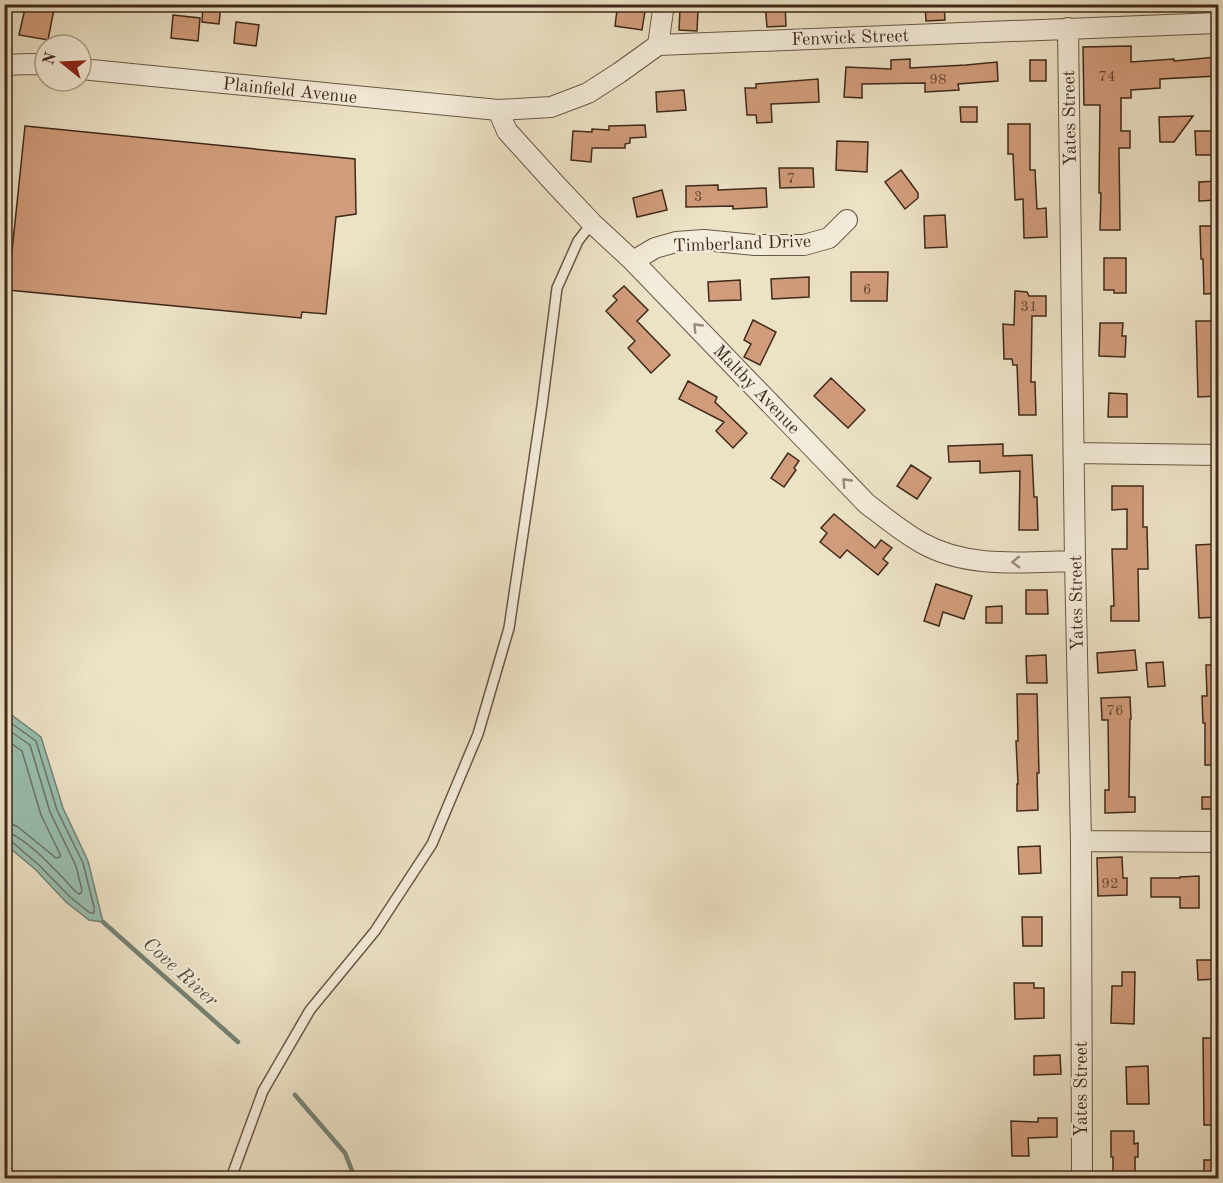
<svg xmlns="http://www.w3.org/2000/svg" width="1223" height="1183" font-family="'Old Standard TT',serif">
<rect width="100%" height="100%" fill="#ece2c6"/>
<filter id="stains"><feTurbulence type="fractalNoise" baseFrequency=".00333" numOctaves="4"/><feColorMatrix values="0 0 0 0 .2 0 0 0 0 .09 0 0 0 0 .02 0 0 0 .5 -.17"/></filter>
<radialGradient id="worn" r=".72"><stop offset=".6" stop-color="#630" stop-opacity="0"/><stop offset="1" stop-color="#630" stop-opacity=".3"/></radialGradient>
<!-- water -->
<path fill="#99beb0" stroke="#758274" stroke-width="1.5" d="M5,710L41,737L63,808L88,861L103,922L89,920L66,902L36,870L5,844Z"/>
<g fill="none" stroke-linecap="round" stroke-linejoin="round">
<!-- shore -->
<path stroke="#6c7464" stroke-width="1.5" d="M4,718L36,741L57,810L83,863L94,907V913H90L70,897L40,866L11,841L4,840
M4,727L30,745L50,812L76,866L82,890L81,893L79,894L76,892C62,877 23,833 4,832
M4,738L22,751L41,815L60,854V857L56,858L18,827L12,824L4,823"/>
<!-- stream -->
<path stroke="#758274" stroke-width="4.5" d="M103,922L238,1042
M295,1095L345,1153L355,1178"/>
</g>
<!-- building -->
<path fill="#d19c7b" stroke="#3f2919" stroke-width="1.5" d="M26,4H55L48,40L19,35Z
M203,4H221L219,24L202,22Z
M765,4H785L786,26L767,27Z
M925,4H944L945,20L926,21Z
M621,8L645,11L642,30L615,26L617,10L620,11Z
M680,10H698L697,31L679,30Z
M173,15L200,18L198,41L171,38Z
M236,22L259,25L256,46L234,43Z
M1131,46V62L1174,59V61L1216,57L1217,76L1160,79V88L1131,90V98H1121V131H1130V148H1119L1120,230H1100L1101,193H1099L1100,105H1084L1083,47Z
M910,59V68L966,65L997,62L998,81L958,84L959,90L925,92V83L862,84V98L844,97L846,67L891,69V60Z
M1030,60H1046V81H1030Z
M818,79L819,102L771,104L772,122L757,123L756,115H747L745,88H756V84Z
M684,90L686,110L657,112L656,92Z
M960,107H977V122H961Z
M1193,116L1174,142H1160L1159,117Z
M1008,124H1030V170H1035L1037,209L1046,208L1047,237L1024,238L1023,199L1015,200L1013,154H1008Z
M645,125L646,137L630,138V143L625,144V148H592L591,162L571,160L573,131L592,132V129L609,130V126Z
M25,126L355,159L356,214L336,217L326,314L302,312L301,318L8,290Z
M1195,131H1212L1213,155H1196Z
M837,141L868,142L867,172L836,170Z
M779,168H813L814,187L780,188Z
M901,170L918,193V198L905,209L885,182Z
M1218,181V200L1199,201V182Z
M718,185V190L766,188L767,207L733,209V206L686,207V186Z
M662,190L667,210L637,217L633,198Z
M945,215L947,247L925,248L924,216Z
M1200,226H1218V293L1204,294L1203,259H1201Z
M1104,258H1126V293H1114V290H1104Z
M851,272H888L887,301H851Z
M809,277V297L772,299L771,279Z
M740,280L741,300L709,301L708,282Z
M624,286L648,310L637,321L670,355L651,373L628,348L635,341L606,311L617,300L613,296Z
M1015,291L1027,292L1029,296H1046V316H1032L1031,382H1035L1036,415H1019L1017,365H1013L1012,359H1004L1003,324L1014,325Z
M753,320L776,332L760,365L744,357L751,344L744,340Z
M1196,321H1218V396L1198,397Z
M1100,323H1123L1122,336H1126L1125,357L1099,356Z
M831,378L865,410L848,428L814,396Z
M688,381L717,397L715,402L747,433L733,448L716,431L724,422L679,399Z
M1109,393L1127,394V417H1108Z
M1003,444V456L1032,455L1034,497H1037L1038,530H1019L1020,471L980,473V461L949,462L948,446Z
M788,453L799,461L794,468L796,470L784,487L771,478Z
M911,465L931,478L917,499L897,486Z
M1112,486H1143V527H1147L1148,569H1138L1139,621H1111V606H1114L1112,549H1127V509L1112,510Z
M834,514L875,548L881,540L892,548L883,559L888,563L878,575L847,550L840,558L820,542L827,533L821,528Z
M1215,544L1217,587H1218V617L1199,618L1196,545Z
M936,584L972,596L964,619L943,612L939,626L924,621Z
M1026,590H1047L1048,614H1026Z
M1002,606V623H986V607Z
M1135,650L1137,670L1098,673L1097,653Z
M1046,655L1047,683H1027L1026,656Z
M1163,662L1165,686L1148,687L1146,663Z
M1206,665H1218V765H1205V723H1203L1202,696H1207Z
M1017,694H1037L1039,773H1037L1038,810L1017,811V784H1018L1016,741H1018Z
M1130,697L1131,719H1130L1129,797H1135V812L1105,813V790H1109L1108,720H1102L1101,698Z
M1202,797H1218V809H1202Z
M1040,846L1041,873L1019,874L1018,847Z
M1122,857L1123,878H1127V895L1098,896L1097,858Z
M1199,876V908H1180V897H1151V878H1180V877Z
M1022,917H1042V946H1023Z
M1197,960H1218V979L1198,980Z
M1122,972H1135L1134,1024L1111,1023L1112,986H1122Z
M1014,983H1034V988H1044V1018L1015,1019Z
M1203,1038H1218V1125H1204Z
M1060,1055L1061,1074L1034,1075V1056Z
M1148,1066L1149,1104H1127L1126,1067Z
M1038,1118H1057V1137L1028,1138L1029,1156H1012L1011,1121L1038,1122Z
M1111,1131H1134V1144L1138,1143V1157H1135V1179H1113V1157H1111Z
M1204,1160H1218V1179H1204Z"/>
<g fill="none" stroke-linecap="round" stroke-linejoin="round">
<!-- lane casing -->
<g stroke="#6a5744" stroke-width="12">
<path id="lane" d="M231,1178L263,1091L310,1010L375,931L432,844L478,734L509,628L542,406L557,288L578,241L592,223"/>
</g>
<!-- street casing -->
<g stroke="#6a5744" stroke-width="22">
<path id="street" d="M1068,28L1075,561L1081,841L1082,1178
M658,45L664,4
M4,65L30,64L45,65
M81,69L498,110L551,107L588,93L619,73L658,45L1218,23
M498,110L507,131L556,185L592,223L633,261L866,503C884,517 902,532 922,543C968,569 1024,562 1075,561
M633,261L655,248L676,242L704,240L755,245H804L829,238L847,220
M1074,453L1218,455
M1081,841L1218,842"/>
</g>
<!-- lane -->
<use href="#lane" stroke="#f3ecda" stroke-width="9"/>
<!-- street -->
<use href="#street" stroke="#f3ecda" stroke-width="20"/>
</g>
<!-- one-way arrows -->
<defs><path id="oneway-chevron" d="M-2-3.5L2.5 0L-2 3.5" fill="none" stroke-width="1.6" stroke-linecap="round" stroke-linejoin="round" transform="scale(1.5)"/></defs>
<g stroke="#998a7a">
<use href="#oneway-chevron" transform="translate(697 327) rotate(-134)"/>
<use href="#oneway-chevron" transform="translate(846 482) rotate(-134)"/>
<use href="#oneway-chevron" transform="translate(1016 562) rotate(179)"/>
</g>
<g text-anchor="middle" stroke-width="4.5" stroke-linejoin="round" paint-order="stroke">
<!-- number labels -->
<g font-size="15" fill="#644632">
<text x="1107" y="81">74</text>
<text x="938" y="84">98</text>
<text x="791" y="183">7</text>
<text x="698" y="201">3</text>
<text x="867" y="294">6</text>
<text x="1029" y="311">31</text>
<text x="1115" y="715">76</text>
<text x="1110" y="888">92</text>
</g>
<!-- street labels -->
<g font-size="18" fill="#3f2919" stroke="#f3ecda">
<text transform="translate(850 37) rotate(-2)" y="6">Fenwick Street</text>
<text transform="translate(290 90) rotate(6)" y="6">Plainfield Avenue</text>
<text transform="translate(1069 118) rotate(-91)" y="6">Yates Street</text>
<text transform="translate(742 243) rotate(-2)" y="6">Timberland Drive</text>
<text transform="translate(757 389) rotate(46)" y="6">Maltby Avenue</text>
<text transform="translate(1076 603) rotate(-91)" y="6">Yates Street</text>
<text transform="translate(1081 1089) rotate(-90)" y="6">Yates Street</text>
</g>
<!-- water labels -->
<g font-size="20" font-style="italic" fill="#564e3f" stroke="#f3ecda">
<text transform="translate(181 971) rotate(42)" y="7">Cove River</text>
</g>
</g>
<!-- margin -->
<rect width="1223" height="1183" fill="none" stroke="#ece2c6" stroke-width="24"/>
<rect x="6" y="6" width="1211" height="1171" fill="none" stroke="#3f2919" stroke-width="3"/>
<rect x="12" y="12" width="1199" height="1159" fill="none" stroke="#3f2919" stroke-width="1.5"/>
<!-- north arrow -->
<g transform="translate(63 63) rotate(288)"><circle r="28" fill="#f3ecda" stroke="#ab9e8d" stroke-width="1.5"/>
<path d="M0-4.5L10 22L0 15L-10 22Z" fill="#8f2418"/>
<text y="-9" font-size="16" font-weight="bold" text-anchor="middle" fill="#3f2919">N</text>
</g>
<rect width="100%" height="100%" filter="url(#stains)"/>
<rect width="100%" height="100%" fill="url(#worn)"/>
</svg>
